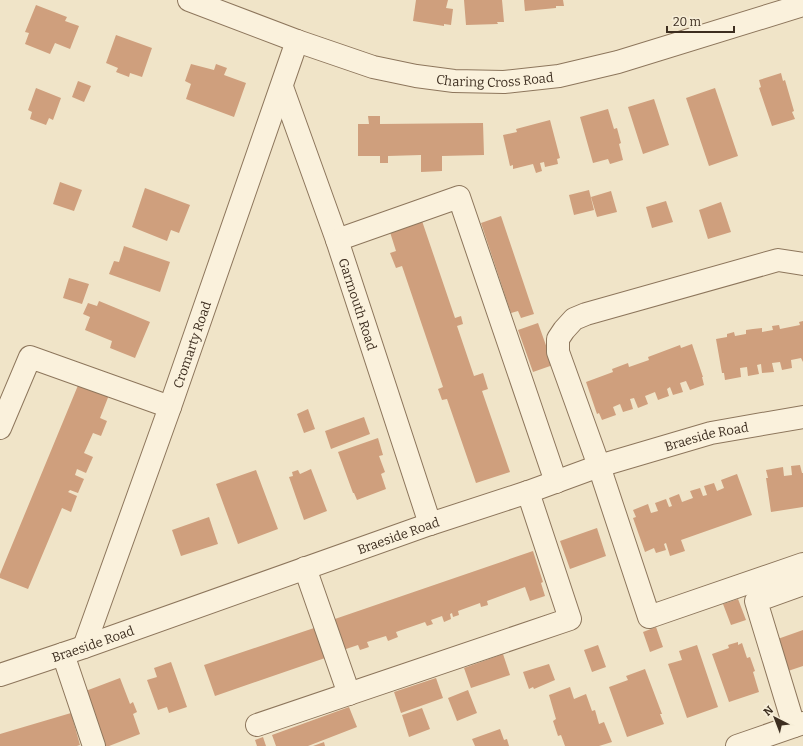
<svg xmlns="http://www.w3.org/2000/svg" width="803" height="746" font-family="Bitter,serif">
<rect width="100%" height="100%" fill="#f0e4c8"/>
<!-- building -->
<path fill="#cf9f7d" d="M416,0H448L446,8L453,9L451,25L444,24V26L413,21Z
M464,0H502L504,22H497L498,24L466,25Z
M524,0H563L564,6H556V8L525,11Z
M36,5L67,17L65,21L79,26L70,49L55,43L50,54L25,44L29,33L25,32Z
M116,35L152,48L142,77L130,73L129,77L116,72L118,68L106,63Z
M191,64L214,70L216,64L227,68L224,75L246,83L234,117L186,99L191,84L185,81Z
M781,73L783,81L785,80L794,111L792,112L795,119L772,126L759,88L761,87L759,80Z
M78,81L91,86L84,102L72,97Z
M36,88L61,98L53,120L49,118L46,125L30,119L32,112L28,110Z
M715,88L738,156L709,166L686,98Z
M654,99L669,145L643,154L628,107Z
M608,109L614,129L617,128L621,143L619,144L623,160L610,164L608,159L593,163L580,117Z
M368,116H380V124L483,123L484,155L442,156V171L421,172V155L388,156V163H380V156H358V124H369Z
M550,120L560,158L557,159L558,164L545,167L544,162L540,163L542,171L536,173L533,164L513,169V165L510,166L503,135L517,132L516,129Z
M60,182L82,190L74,211L53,204Z
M145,188L190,205L179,233L171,230L167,241L132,227Z
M589,190L594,210L574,215L569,195Z
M611,191L617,212L597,217L591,197Z
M666,201L673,222L652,228L646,207Z
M721,202L731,232L708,239L699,210Z
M501,216L534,314L521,318L518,311L511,313L481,223Z
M421,218L455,318L461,316L463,324L457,326L474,376L483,373L488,389L482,391L510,472L476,483L447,399L442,400L438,389L443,387L402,266L396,268L390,253L396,251L389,229Z
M124,246L170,262L160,292L109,274L114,261L119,262Z
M69,278L89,284L82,304L63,298Z
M99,301L150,322L135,358L110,348L112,341L85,330L90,317L83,314L88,303L97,306Z
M803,321V362L801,358L791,360L792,368L782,370L780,362L772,363L774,372L762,373L761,364L757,365L759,374L748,376L747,367L740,368L741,377L725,380L724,373H722L716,339L727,337V334L734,332L735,336L746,334V330L753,329L762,328V332L773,330L772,326L779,325L780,329L800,325L799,322Z
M538,323L553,365L533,372L518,330Z
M692,344L703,377H702L704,385L690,390L686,381L680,383L683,392L673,395L670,387L667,389L669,396L658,400L655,392L645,396L648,404L638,408L634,398L630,399L633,409L623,412L620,404L613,407L616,415L602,420L599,413L597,414L586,382L613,372L612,369L628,363L629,367L649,360L648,357L680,345L681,348Z
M79,383L109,395L100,418L107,421L101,436L93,433L84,453L93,457L86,473L77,469L75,475L84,479L78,493L70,490L68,492L77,496L71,512L62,508L28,589L0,578V574Z
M308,409L315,429L304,433L297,414Z
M364,417L370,434L331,449L325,431Z
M378,438L383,455L379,456L385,472L381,474L386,489L357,500L354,493H353L338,452Z
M800,465L802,473H803V507L771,512L766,478H768L766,470L783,467L784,476L792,475L791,466Z
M311,469L327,511L304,520L289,477L293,476L292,472L298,470L300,474Z
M256,470L278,529L238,544L216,484Z
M737,474L752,515L681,540L685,551L670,556L666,543L664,544L666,550L656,553L654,548L645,552L633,518L636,517L633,510L648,504L651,513L658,511L655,503L666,499L669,507L672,506L669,498L679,494L682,502L693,498L690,491L700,488L703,496L707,495L704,486L714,483L717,491L724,488L721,480Z
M209,517L218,544L181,556L172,530Z
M597,528L606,556L570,569L560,541Z
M533,551L543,582L541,583L545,596L530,601L525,587L487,601L488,605L481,607L480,603L458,611L459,615L453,617L452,613L450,614L451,619L444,622L442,616L431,620L433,624L427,626L425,622L396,632L398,637L388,641L386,636L367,642L369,647L360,650L358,645L340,651L329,621Z
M738,599L746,620L731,625L723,604Z
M317,627L328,657L215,696L204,665Z
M656,627L663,647L650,652L643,632Z
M803,630V666L782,673L772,641Z
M738,642V645L742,643L747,658L750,657L755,671L753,672L759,692L729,702L712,654L729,648L728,645Z
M598,645L606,667L592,672L584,650Z
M697,645L718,707L687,718L668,664L682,660L679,651Z
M503,654L510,675L471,688L464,668Z
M171,662L187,707L169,713L167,707L158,710L147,680L157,677L154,668Z
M549,664L555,680L534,689L533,687L529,689L523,672Z
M645,669L662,714H660L664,724L627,737L609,687L628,680L626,676Z
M120,678L130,704L133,702L137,712L133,714L140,734L109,746H103L83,692Z
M436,678L443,698L401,713L394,692Z
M570,687L574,699L586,694L592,711L595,710L599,724L604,722L612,742L599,746H565L561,735L558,736L553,721L556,719L549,695Z
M468,690L477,713L457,721L448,698Z
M349,707L357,727L308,746H276L272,735Z
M422,708L430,729L409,737L402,715Z
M71,713L80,745L77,746H0V734Z
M500,729L504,740L507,739L509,746H475L472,739Z
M263,737L266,746H257L255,740Z
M324,742L325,746H313Z"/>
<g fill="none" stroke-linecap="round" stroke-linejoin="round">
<!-- minor casing -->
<g stroke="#8d765c" stroke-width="24">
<g id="minor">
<path id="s1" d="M189,0L297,41L373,67L416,76L454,81L504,82L559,76L618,62L803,5"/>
<path id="s2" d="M282,87L337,240L430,524"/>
<path d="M337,240L459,197L556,482"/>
<path d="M803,264L778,260L586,314L574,319L564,330L558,339V352L599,466L649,617L803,564"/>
<path d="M0,428L30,357L170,407"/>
<path d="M305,568L349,694"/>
<path id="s3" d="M84,647L170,407L297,41"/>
<path d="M63,654L94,746"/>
<path id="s4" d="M0,675L84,647L430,524L528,492L599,466L711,433L803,417"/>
<path d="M257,725L570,619L528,492"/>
<path d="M794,726L756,601L803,584"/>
<path d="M737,746L803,723"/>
</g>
</g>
<!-- minor -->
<use href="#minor" stroke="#faf1dc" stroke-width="22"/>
</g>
<g text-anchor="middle" stroke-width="4" stroke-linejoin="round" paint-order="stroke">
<!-- street labels -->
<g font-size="13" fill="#3d2e20" stroke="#f7eed8">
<text dy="5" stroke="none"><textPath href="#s1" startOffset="319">Charing Cross Road</textPath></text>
<text dy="5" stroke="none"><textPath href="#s2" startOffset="230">Garmouth Road</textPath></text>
<text dy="5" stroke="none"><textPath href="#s3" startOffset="321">Cromarty Road</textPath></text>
<text dy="5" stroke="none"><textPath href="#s4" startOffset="746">Braeside Road</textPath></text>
<text dy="5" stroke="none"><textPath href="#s4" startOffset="422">Braeside Road</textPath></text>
<text dy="5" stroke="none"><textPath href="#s4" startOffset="98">Braeside Road</textPath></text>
</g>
</g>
<!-- north arrow -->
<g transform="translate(775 718) rotate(318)" stroke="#f7eed8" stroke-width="3" paint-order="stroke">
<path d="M0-3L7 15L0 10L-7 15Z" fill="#3d2e20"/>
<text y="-6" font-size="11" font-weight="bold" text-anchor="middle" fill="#3d2e20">N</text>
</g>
<!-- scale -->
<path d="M667 26v6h67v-6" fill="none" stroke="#3d2e20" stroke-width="2"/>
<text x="673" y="26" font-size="12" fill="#3d2e20" stroke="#f7eed8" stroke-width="3" paint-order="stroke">20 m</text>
</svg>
